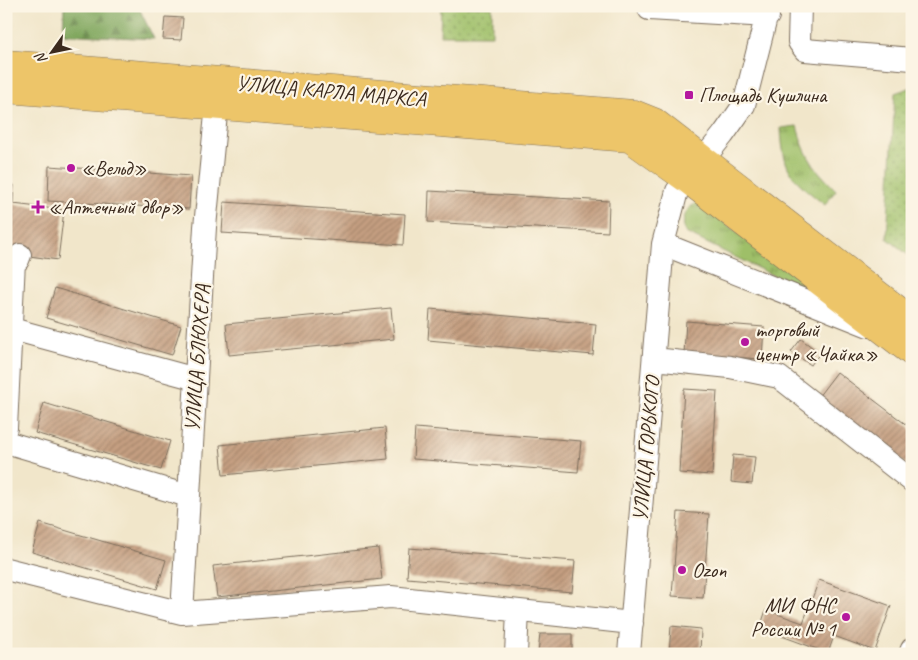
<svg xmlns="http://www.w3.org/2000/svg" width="918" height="660" font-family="Caveat,sans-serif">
<defs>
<pattern id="grass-tufts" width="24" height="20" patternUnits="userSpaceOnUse" patternTransform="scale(1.25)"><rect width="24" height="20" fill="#9ebf68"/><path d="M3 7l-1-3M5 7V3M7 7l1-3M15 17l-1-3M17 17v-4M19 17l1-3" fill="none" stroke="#829b55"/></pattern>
<pattern id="forest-firs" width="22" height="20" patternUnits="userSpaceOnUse" patternTransform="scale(1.25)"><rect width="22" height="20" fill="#7ea65c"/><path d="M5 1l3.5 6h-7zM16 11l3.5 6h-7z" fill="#68874b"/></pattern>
<pattern id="park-dots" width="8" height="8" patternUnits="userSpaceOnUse" patternTransform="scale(1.25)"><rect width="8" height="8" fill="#9ebf68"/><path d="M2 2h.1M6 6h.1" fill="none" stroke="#829b55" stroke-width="1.8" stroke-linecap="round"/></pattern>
<pattern id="building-hatch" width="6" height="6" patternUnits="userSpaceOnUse" patternTransform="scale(1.25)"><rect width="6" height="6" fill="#c59f81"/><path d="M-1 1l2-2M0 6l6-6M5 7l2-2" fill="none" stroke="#a18269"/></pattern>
</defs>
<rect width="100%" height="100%" fill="#fcf5e5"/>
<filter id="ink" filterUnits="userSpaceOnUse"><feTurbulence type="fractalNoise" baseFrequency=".02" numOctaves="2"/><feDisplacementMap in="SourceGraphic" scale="10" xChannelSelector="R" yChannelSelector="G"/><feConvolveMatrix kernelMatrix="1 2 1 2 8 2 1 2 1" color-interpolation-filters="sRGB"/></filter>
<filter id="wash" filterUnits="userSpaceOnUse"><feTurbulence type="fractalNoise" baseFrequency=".0096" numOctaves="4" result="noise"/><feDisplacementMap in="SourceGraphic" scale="20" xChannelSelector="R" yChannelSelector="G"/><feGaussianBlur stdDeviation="1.12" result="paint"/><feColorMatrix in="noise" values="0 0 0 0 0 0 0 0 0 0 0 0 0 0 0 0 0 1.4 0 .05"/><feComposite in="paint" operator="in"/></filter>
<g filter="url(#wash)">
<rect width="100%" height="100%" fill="#f1e6ca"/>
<!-- grass -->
<path fill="url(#grass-tufts)" stroke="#6c7443" d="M797,126C805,157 814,168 836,190L825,205C791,178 783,172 781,128Z
M697,202L823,297L774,276L686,233C680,221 686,208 697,202Z"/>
<!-- forest -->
<path fill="url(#forest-firs)" stroke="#5c683d" d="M64,6H138L154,39L63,34Z"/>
<!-- park -->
<path fill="url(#park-dots)" stroke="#6c7443" d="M441,6H492V35H440Z
M912,87V258L887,238L895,93Z"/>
<g id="blocks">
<!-- building -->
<path fill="url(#building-hatch)" d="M165,17L183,18L181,40L163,39Z
M49,166L191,176L189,209L48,201Z
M6,184L14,185L13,204L64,210L58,260L8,253L12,215H6Z
M429,191L609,201L608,232L428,222Z
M224,202L405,214L403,245L222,233Z
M55,288L181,326L172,355L46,318Z
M391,308L394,339L229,355L226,324Z
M430,309L596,324L593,355L428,340Z
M686,321L764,327L762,359L684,354Z
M801,339L820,353L811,365L791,352Z
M837,372L912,429V469L818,397Z
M684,389L717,391L712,475L679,473Z
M44,403L170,441L161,470L35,433Z
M385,428L388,459L223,475L220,445Z
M415,428L581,441L578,472L413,459Z
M733,455L755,457L752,484L731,482Z
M678,512L709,514L703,598L672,596Z
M40,523L166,560L157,589L32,552Z
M378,548L382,579L217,597L213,566Z
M409,548L575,561L572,592L407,578Z
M819,580L891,606L875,651L834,636L828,653L760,628L766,610L803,623Z
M671,626L701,629L700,654H669Z
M540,634H572V654H538Z"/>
</g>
</g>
<g filter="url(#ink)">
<use href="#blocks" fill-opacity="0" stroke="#7b6c5a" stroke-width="1"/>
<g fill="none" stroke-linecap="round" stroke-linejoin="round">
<!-- minor casing -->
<g stroke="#7b6c5a" stroke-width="24">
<path id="minor" d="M800,6L799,42L805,50L912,59
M649,9L768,16
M663,244L869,326
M12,329L196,379
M654,359L730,367L779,377L912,481
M6,428L14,261L18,260L20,255
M6,442L188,496
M6,569L182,613L391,597L632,623
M182,613L205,227L217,104
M516,654L518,611
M629,654L663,244L677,191L723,135L744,105L769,6
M910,654L912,649"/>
</g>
<!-- major casing -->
<g stroke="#7b6c5a" stroke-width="29">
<path id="major" d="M6,64L634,114L654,122L912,321
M6,89L630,138L686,178L912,352"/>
</g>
<!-- minor -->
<use href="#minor" stroke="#fff" stroke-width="22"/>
<!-- major -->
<use href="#major" stroke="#edc569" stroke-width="28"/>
</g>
</g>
<!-- markers -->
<g fill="#b5179e" stroke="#fcf5e5" stroke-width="2">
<rect x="684" y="90" width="10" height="10" rx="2.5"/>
<circle cx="71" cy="168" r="5"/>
<path d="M35.5 199.5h5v5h5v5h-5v5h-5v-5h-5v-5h5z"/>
<circle cx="745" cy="342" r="5"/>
<circle cx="682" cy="570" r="5"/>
<circle cx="846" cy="617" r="5"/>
</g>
<g text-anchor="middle" stroke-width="4.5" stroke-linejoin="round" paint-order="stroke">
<!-- street labels -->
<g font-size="21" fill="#3b2a1e" stroke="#fcf5e5">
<text transform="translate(331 91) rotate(5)" y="7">УЛИЦА КАРЛА МАРКСА</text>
<text transform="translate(197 358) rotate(-86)" y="7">УЛИЦА БЛЮХЕРА</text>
<text transform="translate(646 449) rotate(-85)" y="7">УЛИЦА ГОРЬКОГО</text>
</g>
<!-- poi labels -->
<g font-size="21" fill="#3b2a1e" stroke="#fcf5e5" text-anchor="start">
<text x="699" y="102">Площадь Кушлина</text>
<text x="81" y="175">«Вельд»</text>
<text x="48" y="214">«Аптечный двор»</text>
<text x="755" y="337">торговый<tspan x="755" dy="24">центр «Чайка»</tspan></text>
<text x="692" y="577">Ozon</text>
<text x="836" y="612" text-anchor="end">МИ ФНС<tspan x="836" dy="24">России № 1</tspan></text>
</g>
</g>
<!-- margin -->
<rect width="918" height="660" fill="none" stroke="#fcf5e5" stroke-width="25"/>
<!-- north arrow -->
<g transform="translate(52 52) rotate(237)" stroke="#fcf5e5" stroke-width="4" paint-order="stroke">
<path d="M0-4L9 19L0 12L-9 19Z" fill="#3b2a1e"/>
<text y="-8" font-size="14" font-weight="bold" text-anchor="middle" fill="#3b2a1e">N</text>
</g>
</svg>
